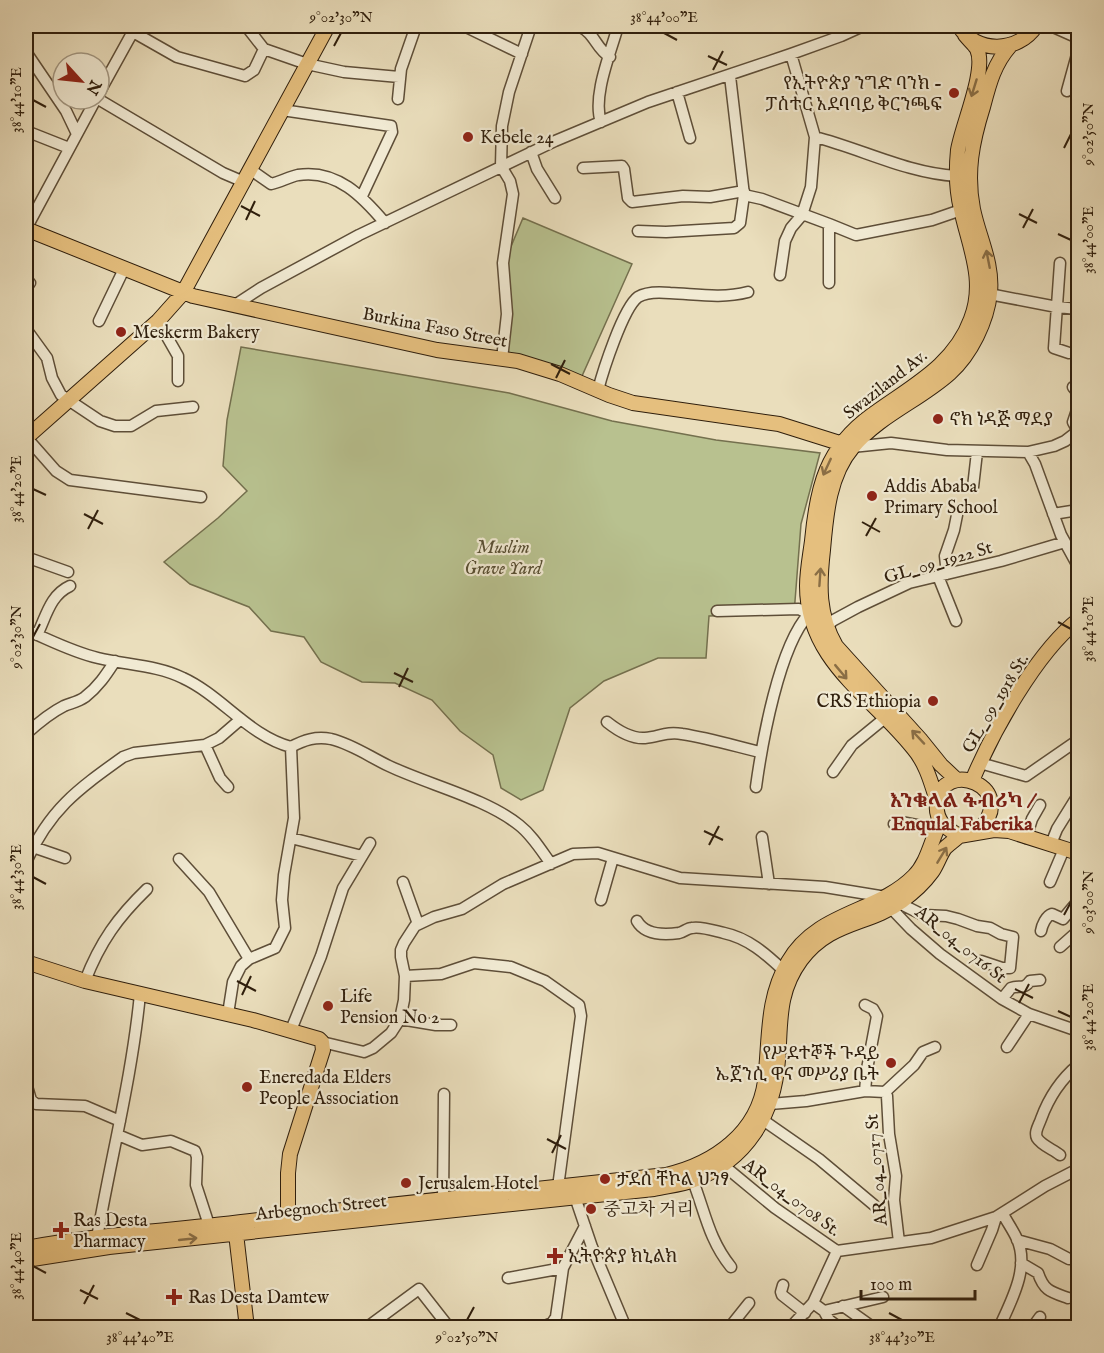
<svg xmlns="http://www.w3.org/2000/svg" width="1104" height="1353" font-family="'IM FELL English','Noto Serif Ethiopic','Noto Serif KR',serif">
<rect width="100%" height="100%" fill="#eadebc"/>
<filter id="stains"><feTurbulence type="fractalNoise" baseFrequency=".00333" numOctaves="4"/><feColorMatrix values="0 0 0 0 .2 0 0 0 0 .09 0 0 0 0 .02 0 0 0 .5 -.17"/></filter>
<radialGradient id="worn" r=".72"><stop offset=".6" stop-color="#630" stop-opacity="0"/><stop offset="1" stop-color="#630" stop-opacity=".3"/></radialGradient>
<!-- green -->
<path fill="#b8c18f" stroke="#74704e" stroke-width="1.5" d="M523,218L632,264L582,376L501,350L504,263Z
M241,347L509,393L612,421L716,440L820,453L801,524L794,614L709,616L706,658H658L604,681L570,708L543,790L521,800L501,788L493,755L460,731L432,700L395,683L362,682L321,662L304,637L271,631L249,607L190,584L164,562L218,518L247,491L223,466L227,420Z"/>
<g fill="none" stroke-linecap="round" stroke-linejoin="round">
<!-- minor casing -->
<g stroke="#5e4e38" stroke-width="13">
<path id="minor" d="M246,26L264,49L307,64L344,72L399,77
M464,26L522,54
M579,26C596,34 595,48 610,57
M1051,26L1078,38
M133,32L177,57L245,76L254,70L264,49
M26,52L66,111L77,134
M1067,91L1078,51
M677,92L690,138
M99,93L136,26
M98,99L223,173L244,182
M398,99L401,69L416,26
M282,110L391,126L392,132L362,196
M601,122C592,96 611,52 618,26
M26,131L69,148
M815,137C862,149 907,173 956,176
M531,152L537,169L555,198
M583,168L622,166L624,169L628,198L632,202L683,196L710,197L744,191
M251,170L271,184C280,182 289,177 298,175C337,169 363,197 385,223
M744,195L762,199L829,224L856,235L932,220L961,210
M829,224V283
M26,229L96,99
M638,231L666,232L734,228L740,223L744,195L730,76
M1060,263L1054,348L1069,353
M780,275L785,241L791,228L802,215L811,187L815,137L791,54
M26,287L30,283
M984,293L1057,307L1078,309
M235,305L261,288L359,235L555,141L648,102L791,54L841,36L863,26
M99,321L124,269
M158,321L178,356V381
M26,329L47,358L52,378L61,395L100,421L115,426H131L156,411L193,407
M502,359L507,314L503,263L513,194L510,181L501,166L502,126L509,92L531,26
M1073,387L1078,393
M598,390C603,371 623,308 638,297C646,292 660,292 670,293C696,294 721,299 748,292
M26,437L56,471L70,480L201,497
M852,447L891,443L947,450L1028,452L1054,446L1065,441L1078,431L1073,422L1078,407
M1028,452L1035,464L1061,535L1078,566
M973,487L977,452
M1053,514L1078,510
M26,557L68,572
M947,574L945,556L954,530L957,515
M938,576L956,621
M717,611L799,609L809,614C779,646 762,743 756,787
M826,626L834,620L858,607L909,583L1001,561L1065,542
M26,630C50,640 72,652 98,658C126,665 157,665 183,678C222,696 249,736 291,747C304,740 316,736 331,739C352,744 370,757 389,766C429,785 485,798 519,825C532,835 541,850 551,864
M37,635C46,617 50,595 70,586
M607,722C617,730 631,739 645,738C659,737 666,731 682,734C708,738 735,746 760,752
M26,734C37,724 50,713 64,706C71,703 78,702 85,697C98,687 106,675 115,661
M205,745L220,778L228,787
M980,763L1026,776L1078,740
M833,772L852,745L885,718
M894,824L901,822L937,829
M762,837L769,884
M291,838L362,856
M1026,838L1032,819L1040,805
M1051,844L1057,829L1075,800
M33,847L65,858
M179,859L209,892L249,959
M26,862C50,809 77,790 123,757L134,753L205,745L219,738L241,719
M403,882L418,924
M1050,882L1064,849
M601,900L613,858
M899,903L923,915L946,916L958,919L977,926L990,928L1001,934L1013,937L1010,968H1002L981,961
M890,907L911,929L940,954L1002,999L1029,1014L1078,1031
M637,921C645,935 665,935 679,933C684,932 687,928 692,928C701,926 715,931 724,933C748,938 766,954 783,970
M1041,931C1042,925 1046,916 1052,914L1063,919L1078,901
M1060,947L1078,931
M405,976L441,974L474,963L511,967L545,981L579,1005L581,1016L558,1187
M85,981C100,942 118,917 147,889
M1002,999L1011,988C1019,985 1024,990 1030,981L1040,980
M865,1005L873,1009L877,1016L867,1069L865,1091
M228,1014L233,982L241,966L249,959L275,948L285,928L282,900L284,875L294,818L291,747
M400,1019L436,1025H451
M291,1030L321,956L343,888L370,843
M322,1042L364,1052L373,1048L391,1033L400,1019L404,1000L405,976L401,957V950L404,943L415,926L434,917L462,909L503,884L573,854L598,853L680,878L825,887L886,897
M1007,1047L1029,1014
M26,1083L31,1100L36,1104L85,1106L120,1121
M885,1092L914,1065L923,1052L935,1047
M770,1104L806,1101L865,1091L885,1092L887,1096L889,1134L896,1176L894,1200L899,1242
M763,1120L819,1159L874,1205
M118,1135L142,1145L171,1141L195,1151L197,1157L196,1185L209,1225
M1060,1155C1054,1150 1041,1145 1037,1138C1034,1132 1039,1125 1041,1119C1049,1097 1060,1080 1078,1065
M723,1165L775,1208L837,1251L931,1238L996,1217L1045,1186L1078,1169
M693,1181C705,1212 709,1240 731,1267
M573,1191L592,1247L626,1328
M443,1200L444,1094
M97,1238C111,1157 132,1077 140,994
M1017,1240L1050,1249L1069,1259
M1021,1263L1038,1273C1044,1291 1051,1292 1068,1298
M977,1265L992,1230L996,1217
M508,1278L563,1268
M783,1285L781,1292L782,1295L805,1313
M813,1303L824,1311L883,1297
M843,1306L874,1328
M824,1311L829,1320L840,1328
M366,1328L419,1289L448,1326
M540,1328L552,1323L556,1317L563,1268L585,1226
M729,1328L749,1303
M790,1328L813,1303L837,1251
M999,1328C1011,1301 1030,1268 1017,1239C1013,1230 1007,1222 1003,1214
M1032,1328L1040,1317"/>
</g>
<!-- major casing -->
<g stroke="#2f1e0c" stroke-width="16">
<path id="major" d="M959,26C976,54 1018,53 1036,26
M26,229L193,296L437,350L518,361L560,374L609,395L633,403L779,424L849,446
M26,438L158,321L183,293L328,26
M957,780L941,765L920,739L836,646C818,615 819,585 823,550C826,515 829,475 853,447C880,415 920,400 950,373C971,354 987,321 990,293C993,263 979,238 973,209C966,173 972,142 983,107C989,84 994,64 1010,46
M972,781C993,731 1036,653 1078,620
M937,801C931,782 926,763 913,748C871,695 807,661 807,586C807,571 810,556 812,541C817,487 826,448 872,415C910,387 954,366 971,319C986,280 969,247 961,209C956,189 956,170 958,150C962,125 987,70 977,49C974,44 969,40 965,35
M978,831C1022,787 941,756 937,804C935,821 946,828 959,836L994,830L1009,831L1078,853
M26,962L85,981L253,1020L319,1039L322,1042L323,1050L290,1154L288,1173V1216
M235,1225L247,1328
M26,1248C112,1232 201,1229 288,1216L666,1175C714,1164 758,1133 765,1081C770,1039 766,999 788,962C817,911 878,913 914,876C928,862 931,840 940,823
M26,1260L109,1247L654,1189C667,1186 681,1185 694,1180C747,1160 774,1115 778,1060C781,1022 777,993 801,960C831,920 868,926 902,901C913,893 924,883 932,872C937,865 940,855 945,848C949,844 955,840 959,836"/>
</g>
<!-- minor -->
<use href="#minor" stroke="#f1ead3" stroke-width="10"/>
<!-- major -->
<use href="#major" stroke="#e5bf7e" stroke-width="14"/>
</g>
<!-- one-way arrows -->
<defs><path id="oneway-shaft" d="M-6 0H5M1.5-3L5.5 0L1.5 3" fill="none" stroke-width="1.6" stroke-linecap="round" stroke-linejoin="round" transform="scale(1.5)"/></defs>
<g stroke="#8a6e45">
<use href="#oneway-shaft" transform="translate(974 88) rotate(107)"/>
<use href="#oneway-shaft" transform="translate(988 259) rotate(-101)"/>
<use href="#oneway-shaft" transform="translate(827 467) rotate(115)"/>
<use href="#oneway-shaft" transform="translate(820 577) rotate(-86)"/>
<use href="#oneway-shaft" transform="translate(841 672) rotate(50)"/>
<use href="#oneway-shaft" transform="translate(918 737) rotate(-133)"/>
<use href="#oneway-shaft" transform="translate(942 855) rotate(-59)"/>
<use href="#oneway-shaft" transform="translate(188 1239) rotate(-6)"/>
</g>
<!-- ticks -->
<path fill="none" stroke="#2f1e0c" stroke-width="2" d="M664,33L677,40M334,46L341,33M708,56L727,65M713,70L723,51M33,100L46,107M1064,148L1071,134M241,206L260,216M1019,214L1037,223M246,220L255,201M1023,228L1033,209M1058,234L1071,240M551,364L570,374M556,378L565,360M33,489L46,495M84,514L103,524M862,522L880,532M88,529L98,510M866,536L876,518M1058,622L1071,629M33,637L40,624M394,673L413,682M399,687L408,668M704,831L723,840M709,845L719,826M33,877L46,884M1064,915L1071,902M237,981L256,991M1015,989L1033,998M242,995L251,976M1019,1003L1029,984M1058,1011L1071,1017M547,1139L566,1149M552,1153L561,1135M33,1266L46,1273M80,1290L98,1299M84,1304L94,1285M126,1313L140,1320M889,1313L902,1320M467,1320L474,1307"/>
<!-- markers -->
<g fill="#8f2418" stroke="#f1ead3" stroke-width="2">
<circle cx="954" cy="93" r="6"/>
<circle cx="468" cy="137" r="6"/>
<circle cx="121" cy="332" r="6"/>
<circle cx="938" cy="419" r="6"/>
<circle cx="872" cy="496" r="6"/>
<circle cx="933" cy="701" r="6"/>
<circle cx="328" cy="1006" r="6"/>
<circle cx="891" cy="1063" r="6"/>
<circle cx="247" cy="1087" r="6"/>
<circle cx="605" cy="1179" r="6"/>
<circle cx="406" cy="1183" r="6"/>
<circle cx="591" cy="1209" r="6"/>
<path d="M58 1221h6v6h6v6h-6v6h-6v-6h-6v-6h6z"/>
<path d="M552 1247h6v6h6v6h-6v6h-6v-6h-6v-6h6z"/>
<path d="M171 1288h6v6h6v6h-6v6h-6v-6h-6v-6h6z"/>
</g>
<g text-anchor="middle" stroke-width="4.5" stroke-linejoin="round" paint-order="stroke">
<!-- poi labels -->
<g font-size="18" fill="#2f1e0c" stroke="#f1ead3" text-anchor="start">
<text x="942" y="89" text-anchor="end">የኢትዮጵያ ንግድ ባንክ -<tspan x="942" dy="21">ፓስተር አደባባይ ቅርንጫፍ</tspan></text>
<text x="480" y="143">Kebele 24</text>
<text x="133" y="338">Meskerm Bakery</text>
<text x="950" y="425">ኖክ ነዳጅ ማደያ</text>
<text x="884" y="492">Addis Ababa<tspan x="884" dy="21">Primary School</tspan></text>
<text x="921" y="707" text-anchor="end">CRS Ethiopia</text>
<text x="340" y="1002">Life<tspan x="340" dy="21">Pension No 2</tspan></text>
<text x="879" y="1059" text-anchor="end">የሥደተኞች ጉዳይ<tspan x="879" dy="21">ኤጀንሲ ዋና መሥሪያ ቤት</tspan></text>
<text x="259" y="1083">Eneredada Elders<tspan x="259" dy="21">People Association</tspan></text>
<text x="617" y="1185">ታደሰ ቸኮል ህንፃ</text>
<text x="418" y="1189">Jerusalem Hotel</text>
<text x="603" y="1215">중고차 거리</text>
<text x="73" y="1226">Ras Desta<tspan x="73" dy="21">Pharmacy</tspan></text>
<text x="568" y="1262">ኢትዮጵያ ክኒልክ</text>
<text x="188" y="1303">Ras Desta Damtew</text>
</g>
<!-- street labels -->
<g font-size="18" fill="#2f1e0c" stroke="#f1ead3">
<text transform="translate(435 327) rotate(11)" y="6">Burkina Faso Street</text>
<text transform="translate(885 384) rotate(-38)" y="6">Swaziland Av.</text>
<text transform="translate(938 562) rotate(-16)" y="6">GL_09_1922 St</text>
<text transform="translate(995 703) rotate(-59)" y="6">GL_09_1918 St.</text>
<text transform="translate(961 944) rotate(39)" y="6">AR_04_0716 St</text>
<text transform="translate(876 1170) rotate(-95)" y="6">AR_04_0717 St</text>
<text transform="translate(792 1197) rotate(37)" y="6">AR_04_0708 St.</text>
<text transform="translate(321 1207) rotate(-6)" y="6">Arbegnoch Street</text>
</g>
<!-- park labels -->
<g font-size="18" font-style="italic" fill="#584f33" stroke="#f1ead3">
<text x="503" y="553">Muslim<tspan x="503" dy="21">Grave Yard</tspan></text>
</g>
<!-- neighbourhood labels -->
<g font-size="20" font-weight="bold" fill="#7a1f14" stroke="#f1ead3">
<text x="962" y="807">እንቁላል ፋብሪካ /<tspan x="962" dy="23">Enqulal Faberika</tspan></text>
</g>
</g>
<!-- margin -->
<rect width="1104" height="1353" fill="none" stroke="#eadebc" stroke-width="66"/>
<!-- north arrow -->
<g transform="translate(81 81) rotate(117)"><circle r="28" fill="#f1ead3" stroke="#a39883" stroke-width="1.5"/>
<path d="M0-4.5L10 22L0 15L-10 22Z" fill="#8f2418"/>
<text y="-9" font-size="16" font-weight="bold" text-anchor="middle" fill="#2f1e0c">N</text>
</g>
<!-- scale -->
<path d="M861 1290v9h114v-9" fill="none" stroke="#2f1e0c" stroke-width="3"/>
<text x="870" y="1290" font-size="18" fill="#2f1e0c" stroke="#f1ead3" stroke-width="4.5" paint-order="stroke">100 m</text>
<rect x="33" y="33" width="1038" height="1287" fill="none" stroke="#2f1e0c" stroke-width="2"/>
<g font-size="15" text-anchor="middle" fill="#2f1e0c">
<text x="341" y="22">9°02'30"N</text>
<text x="664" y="22">38°44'00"E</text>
<text transform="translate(16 100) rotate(-90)" y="5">38°44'10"E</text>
<text transform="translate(1088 134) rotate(-90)" y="5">9°02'50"N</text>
<text transform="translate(1088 240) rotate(-90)" y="5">38°44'00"E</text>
<text transform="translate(16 489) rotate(-90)" y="5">38°44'20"E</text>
<text transform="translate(1088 629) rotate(-90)" y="5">38°44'10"E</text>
<text transform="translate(16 637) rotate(-90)" y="5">9°02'30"N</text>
<text transform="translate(16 877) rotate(-90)" y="5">38°44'30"E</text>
<text transform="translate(1088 902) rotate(-90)" y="5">9°03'00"N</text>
<text transform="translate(1088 1017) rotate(-90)" y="5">38°44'20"E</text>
<text transform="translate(16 1266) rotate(-90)" y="5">38°44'40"E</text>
<text x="140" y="1342">38°44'40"E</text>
<text x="467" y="1342">9°02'50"N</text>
<text x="902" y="1342">38°44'30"E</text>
</g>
<rect width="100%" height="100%" filter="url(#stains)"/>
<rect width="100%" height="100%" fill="url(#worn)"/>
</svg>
